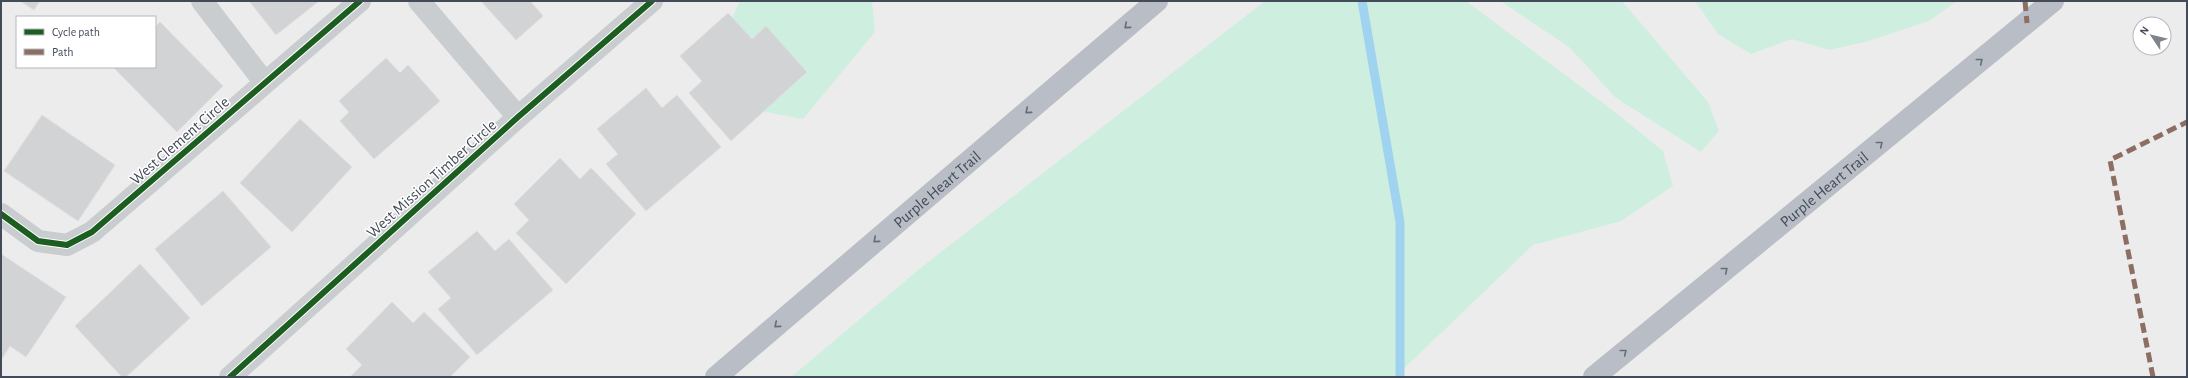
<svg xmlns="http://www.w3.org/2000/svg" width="2188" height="378" font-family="'Alegreya Sans',sans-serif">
<rect width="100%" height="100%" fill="#edecec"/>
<!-- green -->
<path fill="#ceefdf" d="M740,1H872L875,32L803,119L693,98Z
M1265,1H1466L1615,112L1663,151L1673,186L1621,221L1533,245L1395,377H791L923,266Z
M1500,1H1622L1708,102L1719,131L1701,152L1616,98L1569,47Z
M1695,1H1957L1929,21L1865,42L1829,50L1792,39L1751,54L1718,34Z"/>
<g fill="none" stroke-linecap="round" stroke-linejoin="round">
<!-- stream -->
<path stroke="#9fd3f0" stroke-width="9" d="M1362,1L1400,222V377"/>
</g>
<!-- building -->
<path fill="#d2d3d5" stroke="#dededf" d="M20,1H40L34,10Z
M249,1H319L276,35Z
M481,1H530L543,16L516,40Z
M728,13L752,39L766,26L807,72L731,141L689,93L702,81L680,56Z
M160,22L223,86L177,132L114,68L155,67V27Z
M386,58L400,73L408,65L440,101L374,159L340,121L349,112L339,101Z
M646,88L662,108L677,95L721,147L646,211L606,164L618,154L597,129Z
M42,115L115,165L78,221L4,171Z
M300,119L352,167L292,232L240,183Z
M560,158L580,179L591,168L636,214L566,284L516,233L529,220L514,204Z
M223,191L271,247L202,306L155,249Z
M477,231L495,251L509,239L553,290L477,355L438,309L451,298L428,272Z
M1,254L66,297L26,357L10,346L1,360Z
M140,264L190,318L126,377H122L75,326Z
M392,302L413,323L424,312L470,357L450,377H350L362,365L346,349Z"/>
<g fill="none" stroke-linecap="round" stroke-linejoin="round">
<!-- minor -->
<path stroke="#cacdd0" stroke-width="22" d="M202,1L265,83
M419,1L518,117
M1,214L38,241L67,245L92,232L360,1
M230,377L518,117L652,1"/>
<!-- highway -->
<g stroke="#b9bdc5" stroke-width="22">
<path id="s1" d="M716,377L1157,1"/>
<path id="s2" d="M1594,377L2053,1"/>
</g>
<!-- quiet -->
<path stroke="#8d6e63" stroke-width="5" stroke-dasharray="10 5" stroke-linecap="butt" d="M2025,1L2027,23
M2153,377L2110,160L2187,122"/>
<!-- cycleway casing -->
<g stroke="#fff" stroke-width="8">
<path id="cycleway" d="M1,214L38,241L67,245L92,232L360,1
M230,377L518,117L652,1"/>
</g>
<!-- cycleway -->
<use href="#cycleway" stroke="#1b5e20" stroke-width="6"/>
</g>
<!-- one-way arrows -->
<defs><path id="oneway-chevron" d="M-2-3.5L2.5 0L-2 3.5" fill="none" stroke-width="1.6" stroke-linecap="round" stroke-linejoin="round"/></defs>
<g stroke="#666d79">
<use href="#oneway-chevron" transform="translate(1127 26) rotate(140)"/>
<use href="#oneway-chevron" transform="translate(1980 61) rotate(-39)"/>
<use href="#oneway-chevron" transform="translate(1028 111) rotate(140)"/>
<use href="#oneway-chevron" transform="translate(1880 144) rotate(-39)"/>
<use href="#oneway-chevron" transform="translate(876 240) rotate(140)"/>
<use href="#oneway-chevron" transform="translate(1725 270) rotate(-39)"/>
<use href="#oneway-chevron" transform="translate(777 325) rotate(140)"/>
<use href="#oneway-chevron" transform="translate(1624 352) rotate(-39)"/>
</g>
<g text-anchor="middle" stroke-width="3" stroke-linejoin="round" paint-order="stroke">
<!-- street labels -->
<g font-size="16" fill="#434b59" stroke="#fff">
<text transform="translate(179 140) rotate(-41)" y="6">West Clement Circle</text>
<text transform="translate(431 178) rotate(-42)" y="6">West Mission Timber Circle</text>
<text dy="6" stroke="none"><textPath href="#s1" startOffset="290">Purple Heart Trail</textPath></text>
<text dy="6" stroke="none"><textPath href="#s2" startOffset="297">Purple Heart Trail</textPath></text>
</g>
</g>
<!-- border -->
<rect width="2188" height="378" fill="none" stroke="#434b59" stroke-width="4"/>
<!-- legend -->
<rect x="16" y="16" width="140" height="52" fill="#ffffff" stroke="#b4b7bd"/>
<rect x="24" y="29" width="20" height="6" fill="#1b5e20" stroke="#b4b7bd"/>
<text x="52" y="36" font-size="12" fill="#434b59">Cycle path</text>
<rect x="24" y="49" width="20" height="6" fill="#8d6e63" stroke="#b4b7bd"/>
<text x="52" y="56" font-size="12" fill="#434b59">Path</text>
<!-- north arrow -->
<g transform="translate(2152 36) rotate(305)"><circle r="19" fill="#ffffff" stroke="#b4b7bd"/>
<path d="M0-3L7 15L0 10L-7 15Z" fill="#7e838c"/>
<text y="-6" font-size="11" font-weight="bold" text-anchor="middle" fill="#434b59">N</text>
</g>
</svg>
